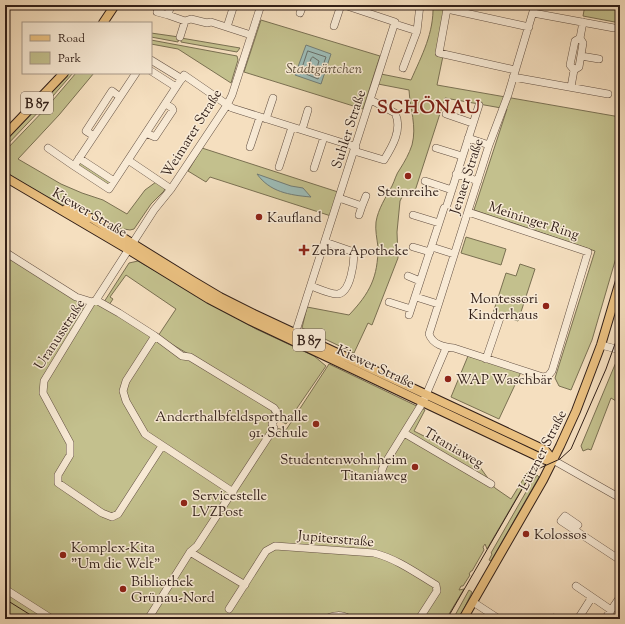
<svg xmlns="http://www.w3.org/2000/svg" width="625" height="624" font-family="'Sorts Mill Goudy',serif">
<rect width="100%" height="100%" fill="#f5dfbf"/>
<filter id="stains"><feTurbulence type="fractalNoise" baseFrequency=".005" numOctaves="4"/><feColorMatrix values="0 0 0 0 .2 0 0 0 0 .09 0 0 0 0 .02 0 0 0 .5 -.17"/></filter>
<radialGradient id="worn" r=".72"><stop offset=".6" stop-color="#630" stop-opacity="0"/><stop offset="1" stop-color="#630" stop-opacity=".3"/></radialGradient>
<!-- green -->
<path fill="#c3c08d" stroke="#7a7052" d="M433,5H447L437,54L443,56L437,85L620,117V244L592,340L571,390L559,386L555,378L595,251L474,210L507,109L445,98L414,194L405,191L400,201L397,232L398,258L372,325L368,323L354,353L302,328L307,307L349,315C370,293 378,277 378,247C377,239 375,230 376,222C378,209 386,197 392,186C395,180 396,174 400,169C405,161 409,154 412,145C417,126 410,109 409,90L378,84L381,74L411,80C422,55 434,33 433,5Z
M585,5H620V23L583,16Z
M261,20L380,56L363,109L244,72Z
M151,33L179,37L178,42L151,37Z
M181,38L240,48L237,52L181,42Z
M151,40L237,56L238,60L231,83L178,49L151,44Z
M67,73H73L46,104L5,147V141L39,106Z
M76,73H94L59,115L18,159L61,184L82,193L103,200L127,214L145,190L156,182L165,188L164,191L151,204L134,229L130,230L124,229L123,230L98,216L69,208L58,203L40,193L5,172V151L48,106Z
M202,148L338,192L331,216L210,177L206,182L188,171Z
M81,162L110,182L108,185L77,167L79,163Z
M466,237L506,249L501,265L461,253Z
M5,253L76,297L96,300L182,356L190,355L158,336L176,309L126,275L110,297L113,299L109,305L104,302L129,263L138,261L256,329L314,356L326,366L286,424L277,419L271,407L274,428L286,430L329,364L425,410L414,431L477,463L495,488L511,499L527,473L530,471L533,472L527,480L487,549L485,544L483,547L484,550L472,571H471L469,574L470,575L463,586H461L459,590L464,589L446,619H5Z
M520,264L535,269L518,321L493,313L506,273L516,276Z
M619,355H620V390L616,401L611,398L591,450L588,449L583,451L581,446Z
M468,356L521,372L499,419L451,397Z
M437,404L458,414L473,418L542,451L541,454L436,405Z
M537,475L539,477L491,561L489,560L492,554L491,553L530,485Z
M469,590L472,592L459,619H453Z"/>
<!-- water -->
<path fill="#9dbcb7" stroke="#727d77" d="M306,45L331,54L321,84L295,75Z
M257,174L291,186L303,188L311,197C289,195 270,192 257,174Z"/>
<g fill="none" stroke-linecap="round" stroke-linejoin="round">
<!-- shore -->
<path stroke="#676e68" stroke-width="1" d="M308,51L326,57L318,79L301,72Z
M313,57L319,61L316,71L314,72L307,69L311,59Z"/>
<!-- minor casing -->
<g stroke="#624f42" stroke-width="8">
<path id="minor" d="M171,5L168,15L185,21L191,19L207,23L211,22L251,35
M157,12L168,15
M300,13L303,5
M533,13L614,28
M395,24L417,31
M334,26L341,5
M227,27L234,5
M180,37L185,21
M581,56L599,59
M151,60L182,79
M403,68L417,31L420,5
M515,70L439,53L447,9L529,27
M574,70L579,67L583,43L580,38
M151,71L176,87
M136,73L74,166L109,189L184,75L232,108L356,147
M513,77L608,94
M571,87L574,70L570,65L575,41L580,38L583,22
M446,114L472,123
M266,119L273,98
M302,130L308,110
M146,133L155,137L173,110L172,108L166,104
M94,136L86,131L112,91L120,97
M468,138L489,145
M250,147L260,117
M48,148L74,166
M436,148L462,156
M354,151L384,160C392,147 403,129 395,113L371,100
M79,158L114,181
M128,160L171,189
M279,167L292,127
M314,168L324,137
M456,174L478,181
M425,181L452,190
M339,198L362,206L359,215
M447,205L479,105
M362,206L366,196
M468,212L588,252L552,371L548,376L543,377L454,348C444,347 433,345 429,334L489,145L508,95L535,5
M413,215L439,223
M413,247L430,252
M432,247L454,254
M5,252L76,297L92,302
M408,276L420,281
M311,286C317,288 332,295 338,294C351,292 354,262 354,252L325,242
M416,297L438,304
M96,300L119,313L155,336L126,381L123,391L126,401L145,434L233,492
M389,302L411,309
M409,315L444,208
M295,334L395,22L344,5
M601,345L620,350
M486,359L500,318
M620,399V400
M404,433L491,484
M162,446L118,514L112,517L102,513L58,483V475L70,455V443L43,393L44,381L92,302L96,300L154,210L171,189L227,105L232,95L261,5
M553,460L620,498
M382,477V470L384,465L423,402L446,348
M574,529L578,525L565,516L561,521L620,560
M190,552L245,585
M576,586L611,610
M5,589L52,619
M473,602L499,619
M229,609L266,551L275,546L374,553C397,559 416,573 436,585L437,591L419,619
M554,618L556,619
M148,619L190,552L197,546L274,428L272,424L278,414L274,408L195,360L190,357L182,356L155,336
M325,619C334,615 341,614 350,619
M578,619L592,597
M605,619L620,597"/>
</g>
<!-- major casing -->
<g stroke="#311f18" stroke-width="10">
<path id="major" d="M103,23L115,5
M5,135L64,73
M5,177L129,250L209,299L251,321L541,458L546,460H553
M66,209L93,219L193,281L220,297L254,314L545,450L553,460
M463,619L543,480L560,446L576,411L601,345L620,281"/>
</g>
<!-- minor -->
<use href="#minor" stroke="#f8ead5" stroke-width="7"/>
<!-- major -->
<use href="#major" stroke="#eac080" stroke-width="8"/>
<!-- tram -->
<path stroke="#311f18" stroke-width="1" d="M5,599L37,619
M447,619L528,479L540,468L560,459L571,449L606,369L620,330"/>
</g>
<!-- markers -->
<g fill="#8f2418" stroke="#f8ead5" stroke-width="1.5">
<circle cx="408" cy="176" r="4"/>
<circle cx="259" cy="217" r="4"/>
<path d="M302 244h4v4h4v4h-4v4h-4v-4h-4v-4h4z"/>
<circle cx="546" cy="306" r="4"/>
<circle cx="448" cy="379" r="4"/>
<circle cx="316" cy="424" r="4"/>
<circle cx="415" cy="467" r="4"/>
<circle cx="184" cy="503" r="4"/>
<circle cx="526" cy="534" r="4"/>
<circle cx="63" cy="555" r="4"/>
<circle cx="123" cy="589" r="4"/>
</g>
<g text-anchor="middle" stroke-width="3" stroke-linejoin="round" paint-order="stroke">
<!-- shield labels -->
<g fill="#f8ead5" stroke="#6d5c51" stroke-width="1">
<rect x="21" y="92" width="32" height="22" rx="3"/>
<rect x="293" y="329" width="32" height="22" rx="3"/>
</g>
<g font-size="13" font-weight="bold" fill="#311f18">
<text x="37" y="108">B 87</text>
<text x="309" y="345">B 87</text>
</g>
<!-- park labels -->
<g font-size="14" font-style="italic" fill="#5d4f3b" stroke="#f8ead5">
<text x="324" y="73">Stadtgärtchen</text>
</g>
<!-- street labels -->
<g font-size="14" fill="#311f18" stroke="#f8ead5">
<text transform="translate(348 129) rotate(-72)" y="5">Suhler Straße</text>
<text transform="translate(191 133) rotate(-58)" y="5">Weimarer Straße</text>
<text transform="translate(466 176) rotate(-72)" y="5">Jenaer Straße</text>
<text transform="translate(90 212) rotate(30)" y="5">Kiewer Straße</text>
<text transform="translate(534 220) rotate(18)" y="5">Meininger Ring</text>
<text transform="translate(59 334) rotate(-57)" y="5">Uranusstraße</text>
<text transform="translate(376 366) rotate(25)" y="5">Kiewer Straße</text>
<text transform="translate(454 447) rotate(30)" y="5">Titaniaweg</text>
<text transform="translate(542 450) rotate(-63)" y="5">Lützner Straße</text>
<text transform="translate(336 538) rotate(5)" y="5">Jupiterstraße</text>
</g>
<!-- poi labels -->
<g font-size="14" fill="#311f18" stroke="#f8ead5" text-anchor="start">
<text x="408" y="196" text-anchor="middle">Steinreihe</text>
<text x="267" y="222">Kaufland</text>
<text x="312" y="255">Zebra Apotheke</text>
<text x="538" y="303" text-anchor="end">Montessori<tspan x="538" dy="16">Kinderhaus</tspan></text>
<text x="456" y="384">WAP Waschbär</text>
<text x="308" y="421" text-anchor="end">Anderthalbfeldsporthalle<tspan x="308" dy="16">91. Schule</tspan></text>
<text x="407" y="464" text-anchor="end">Studentenwohnheim<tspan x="407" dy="16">Titaniaweg</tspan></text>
<text x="192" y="500">Servicestelle<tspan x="192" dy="16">LVZPost</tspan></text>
<text x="534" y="539">Kolossos</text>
<text x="71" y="552">Komplex-Kita<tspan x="71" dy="16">"Um die Welt"</tspan></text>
<text x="131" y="586">Bibliothek<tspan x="131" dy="16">Grünau-Nord</tspan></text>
</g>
<!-- district labels -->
<g font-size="18" font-weight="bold" letter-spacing="1" fill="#7a1f14" stroke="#f8ead5">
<text x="429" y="113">SCHÖNAU</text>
</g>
</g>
<!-- margin -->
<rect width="625" height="624" fill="none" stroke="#f5dfbf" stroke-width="20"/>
<rect x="6" y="6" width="613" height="612" fill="none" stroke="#311f18" stroke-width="2"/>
<rect x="10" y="10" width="605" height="604" fill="none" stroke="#311f18"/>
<!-- legend -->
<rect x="22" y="22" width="130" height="52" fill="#f8ead5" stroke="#a89989"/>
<rect x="30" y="35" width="20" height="6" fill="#eac080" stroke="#a89989"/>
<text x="58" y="42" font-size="12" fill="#311f18">Road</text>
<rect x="30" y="52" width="20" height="12" fill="#c3c08d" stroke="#a89989"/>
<text x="58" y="62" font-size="12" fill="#311f18">Park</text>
<rect width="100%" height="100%" filter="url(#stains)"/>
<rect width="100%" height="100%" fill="url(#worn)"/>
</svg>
